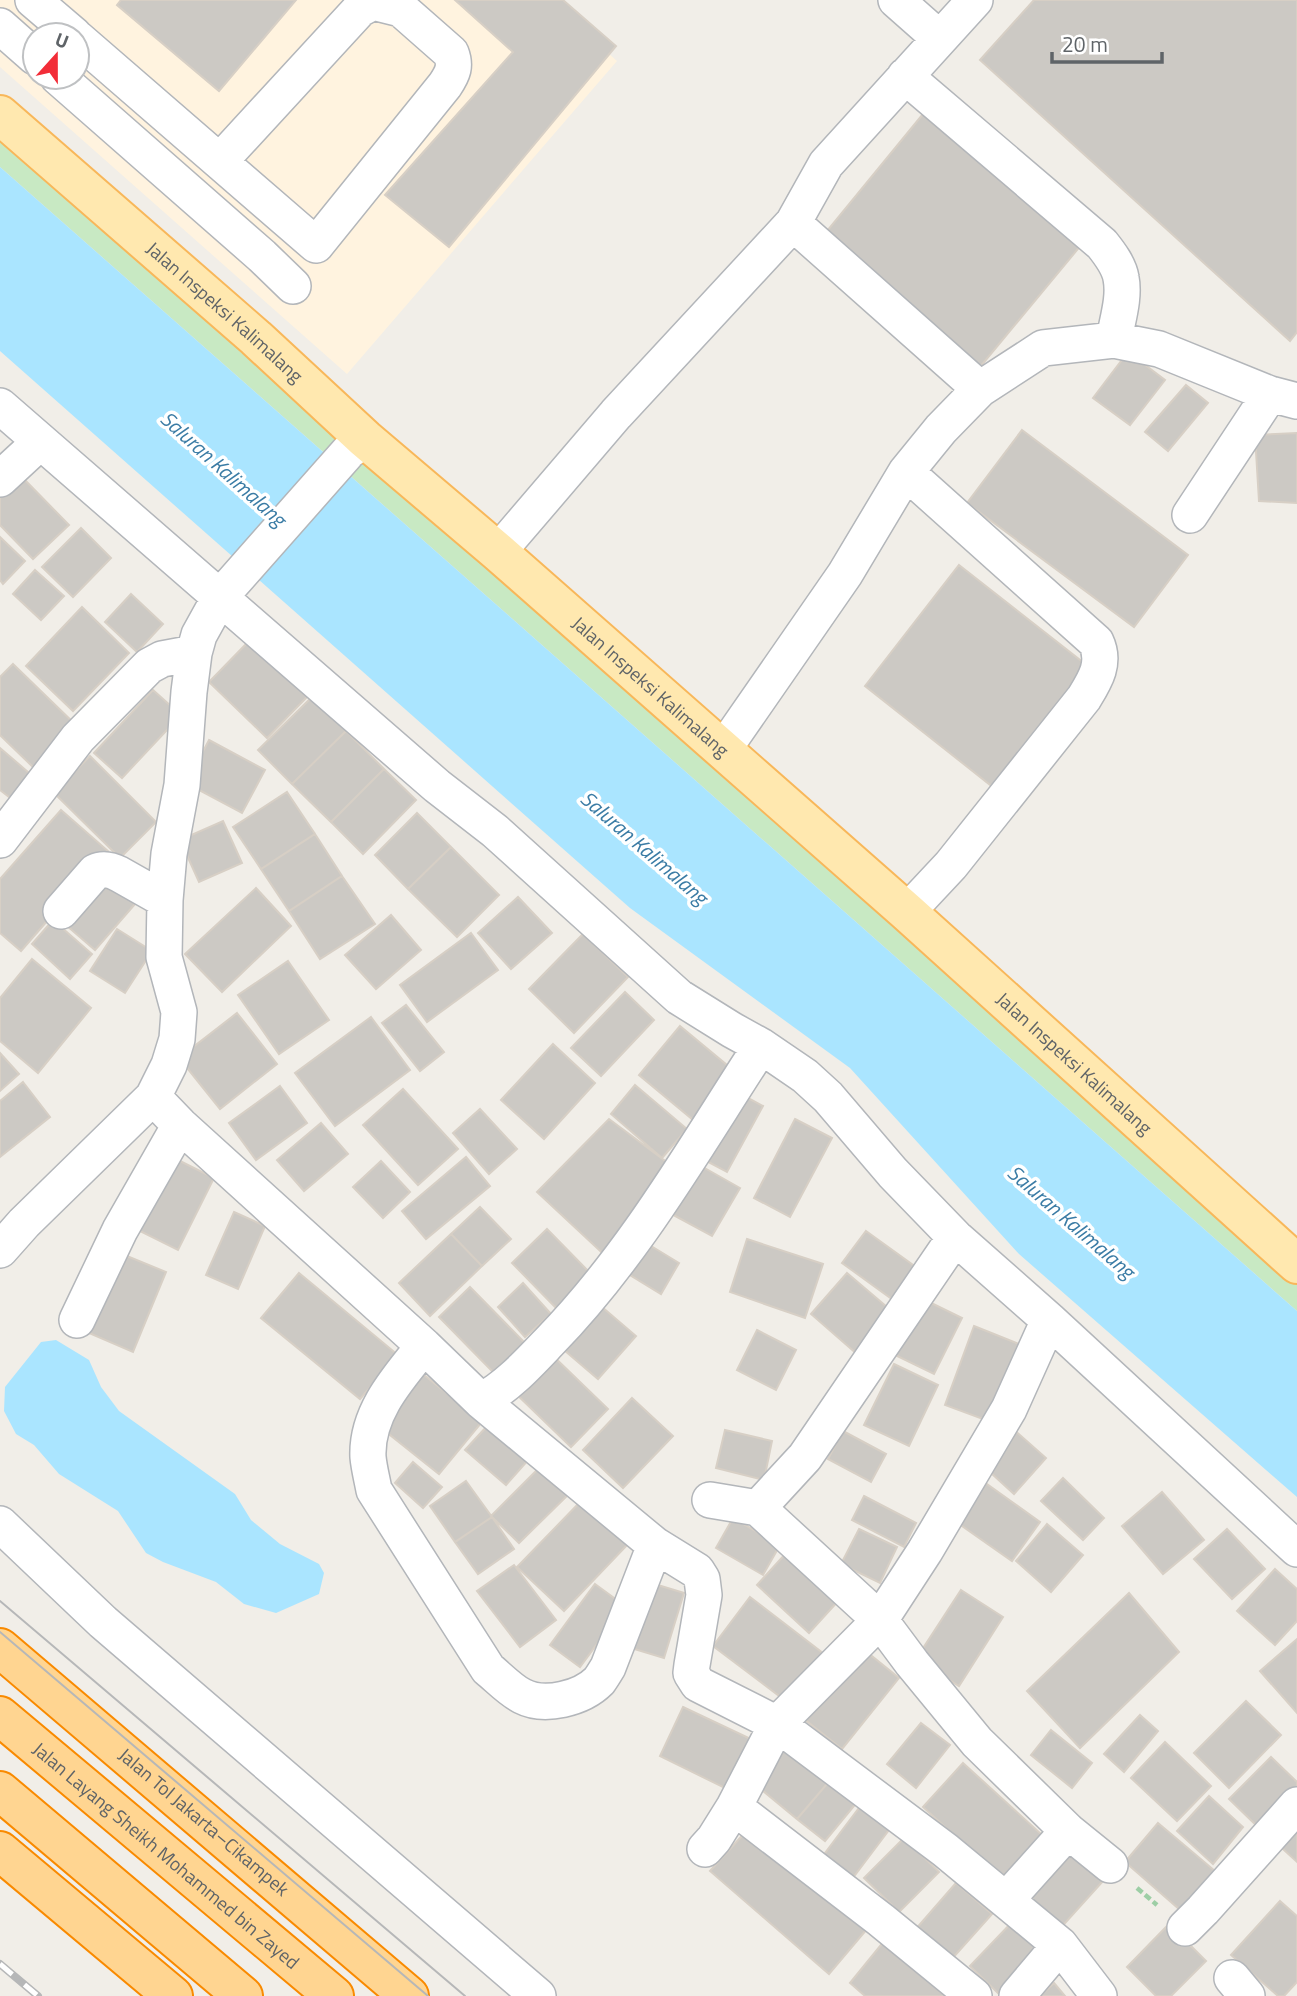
<svg xmlns="http://www.w3.org/2000/svg" width="1297" height="1996" font-family="'Titillium Web',sans-serif">
<rect width="100%" height="100%" fill="#f1eee8"/>
<!-- commercial -->
<path fill="#fff3df" fill-rule="evenodd" d="M0,0H549L617,61L347,374L0,67ZM35,35H77V77H35Z"/>
<!-- green -->
<path fill="#c8e9c3" d="M0,115L1297,1263V1311L0,167Z"/>
<!-- water -->
<path fill="#aae5ff" d="M0,167L1297,1311V1497L1019,1254L850,1068L630,908L0,351Z
M56,1340L89,1360L101,1387L119,1411L235,1494L251,1520L280,1544L319,1564L324,1573L319,1594L276,1613L244,1604L216,1582L163,1562L146,1553L118,1511L59,1474L34,1445L16,1434L4,1411L5,1387L41,1342Z"/>
<!-- building -->
<path fill="#ccc9c4" stroke="#d7cfc5" stroke-width="2" d="M121,0H296L219,91L117,5Z
M455,0H563L616,46L449,247L385,195L513,52Z
M1034,0H1297V332L1290,341L980,60Z
M923,114L1082,244L980,367L822,237Z
M1128,352L1165,380L1130,425L1093,398Z
M1186,385L1208,403L1168,451L1145,432Z
M1022,430L1188,555L1134,627L967,503Z
M1297,433V503L1259,501L1255,435Z
M21,476L69,525L33,559L0,525V496Z
M81,528L111,558L73,597L42,567Z
M0,537L25,561L3,584L0,580Z
M959,565L1089,667L994,788L865,686Z
M35,570L64,596L41,620L13,594Z
M131,594L163,624L137,652L105,622Z
M82,607L129,653L73,711L26,666Z
M249,641L307,697L267,738L209,682Z
M13,664L78,727L36,770L0,735V677Z
M153,690L181,715L122,778L94,753Z
M312,697L346,731L292,784L258,750Z
M346,731L384,769L331,822L292,784Z
M209,740L265,770L242,813L186,783Z
M0,748L35,778L14,801L0,790Z
M90,756L156,822L120,858L54,793Z
M384,769L416,800L363,854L331,822Z
M287,792L315,834L261,869L233,827Z
M61,810L108,851L21,951L0,933V879Z
M417,813L451,847L408,889L375,855Z
M223,821L242,863L199,882L180,840Z
M315,834L342,876L289,911L261,869Z
M451,847L499,895L457,937L408,889Z
M101,874L135,904L95,950L60,920Z
M342,876L375,924L320,959L289,911Z
M256,888L291,926L222,992L185,954Z
M518,897L552,933L511,969L478,933Z
M391,915L421,950L376,989L345,955Z
M53,920L92,954L70,979L32,944Z
M117,929L152,951L125,993L90,971Z
M471,933L498,970L427,1022L400,985Z
M583,934L628,977L574,1033L529,989Z
M32,959L91,1008L38,1073L0,1041V998Z
M288,961L329,1020L279,1054L238,995Z
M625,992L654,1020L601,1076L571,1048Z
M406,1005L444,1052L420,1071L382,1023Z
M237,1013L277,1064L220,1109L179,1058Z
M371,1017L410,1070L335,1126L295,1073Z
M680,1026L739,1075L698,1124L639,1075Z
M553,1044L595,1083L544,1139L501,1100Z
M0,1053L19,1074L0,1091Z
M23,1082L50,1117L0,1157V1101Z
M635,1085L687,1129L662,1158L611,1114Z
M280,1086L307,1123L256,1160L229,1123Z
M403,1089L458,1149L418,1185L363,1125Z
M735,1091L763,1106L727,1172L699,1157Z
M480,1109L517,1149L489,1174L453,1133Z
M609,1119L676,1169L612,1262L537,1192Z
M795,1119L832,1138L790,1217L754,1198Z
M321,1123L348,1154L304,1191L277,1160Z
M170,1156L214,1178L178,1250L134,1228Z
M466,1157L490,1186L426,1239L402,1211Z
M381,1161L410,1192L383,1218L353,1187Z
M694,1162L740,1188L712,1236L666,1211Z
M480,1207L511,1239L482,1266L451,1234Z
M234,1212L265,1226L238,1289L206,1275Z
M547,1229L596,1279L561,1313L512,1263Z
M866,1231L920,1270L896,1302L842,1263Z
M451,1234L482,1266L430,1316L399,1283Z
M638,1238L679,1263L661,1294L620,1269Z
M747,1239L823,1264L805,1318L730,1292Z
M122,1254L166,1272L133,1352L89,1333Z
M299,1273L398,1355L360,1399L261,1318Z
M847,1273L893,1312L857,1354L811,1314Z
M523,1283L551,1314L525,1337L498,1307Z
M470,1287L525,1343L494,1373L439,1317Z
M919,1297L962,1318L934,1374L891,1353Z
M595,1301L636,1336L598,1379L558,1345Z
M974,1326L1019,1344L991,1422L945,1405Z
M757,1330L796,1350L776,1390L737,1370Z
M549,1352L608,1409L571,1447L512,1390Z
M894,1364L938,1385L909,1446L864,1425Z
M418,1370L482,1422L439,1474L375,1423Z
M632,1398L673,1436L623,1488L583,1450Z
M489,1424L529,1459L506,1485L465,1450Z
M1012,1428L1046,1458L1014,1494L980,1463Z
M725,1430L772,1441L764,1480L716,1468Z
M843,1431L886,1454L871,1482L828,1459Z
M413,1462L442,1487L423,1508L395,1483Z
M545,1462L573,1490L519,1543L491,1516Z
M1063,1478L1104,1518L1083,1540L1041,1501Z
M980,1479L1040,1522L1012,1561L952,1519Z
M466,1481L492,1517L455,1542L430,1506Z
M1162,1492L1204,1540L1163,1574L1122,1526Z
M864,1496L916,1523L904,1547L852,1520Z
M583,1499L629,1543L564,1611L517,1567Z
M492,1517L514,1549L478,1574L455,1542Z
M733,1518L780,1545L763,1575L716,1548Z
M1047,1524L1083,1555L1051,1592L1016,1561Z
M859,1529L897,1547L880,1583L841,1564Z
M1227,1529L1265,1569L1232,1599L1194,1559Z
M788,1551L840,1599L809,1633L757,1585Z
M514,1565L556,1620L520,1647L477,1591Z
M1275,1569L1297,1589V1621L1275,1645L1237,1611Z
M648,1582L684,1593L664,1658L628,1647Z
M595,1584L625,1606L580,1667L550,1645Z
M961,1590L1003,1617L959,1686L916,1659Z
M1129,1593L1179,1652L1080,1748L1027,1691Z
M750,1597L828,1657L791,1705L713,1646Z
M1297,1639V1713L1260,1671Z
M857,1644L899,1678L842,1749L799,1715Z
M1246,1701L1281,1735L1229,1788L1194,1753Z
M683,1707L755,1741L731,1791L660,1756Z
M1140,1715L1158,1731L1124,1772L1104,1754Z
M921,1723L950,1745L916,1788L887,1764Z
M1051,1730L1092,1763L1072,1788L1031,1755Z
M785,1739L832,1778L797,1819L751,1781Z
M1165,1742L1211,1786L1177,1821L1131,1778Z
M1271,1757L1297,1782V1788L1258,1827L1229,1799Z
M963,1763L1052,1844L1012,1888L923,1807Z
M832,1778L858,1801L825,1841L797,1819Z
M1209,1796L1243,1827L1213,1864L1177,1831Z
M862,1804L892,1826L852,1879L822,1857Z
M1297,1810V1862L1271,1838Z
M1158,1823L1221,1876L1187,1916L1125,1862Z
M750,1827L867,1929L829,1974L710,1871Z
M904,1838L939,1872L899,1912L864,1878Z
M1065,1847L1103,1881L1056,1933L1017,1899Z
M956,1883L992,1914L950,1961L915,1930Z
M1280,1901L1297,1916V1982L1284,1996H1278L1231,1955Z
M1016,1918L1047,1949L1001,1996L970,1966Z
M1169,1924L1206,1961L1171,1996H1156L1127,1967Z
M885,1940L953,1996H865L850,1983Z
M1054,1983L1065,1996H1040Z"/>
<g fill="none" stroke-linecap="round" stroke-linejoin="round">
<!-- minor casing -->
<g stroke="#b3b6ba" stroke-width="38">
<path id="minor" d="M33,0L74,35
M896,0L939,38
M0,26L35,57
M77,38L316,245L445,85C453,73 456,66 451,53L401,9L373,2L360,9L220,161
M905,76L1102,244C1110,254 1119,266 1121,278C1125,298 1117,321 1114,340
M58,77L262,256L293,286
M793,223L826,164L975,0
M0,406L437,786L495,831L679,997L732,1030L761,1046L805,1076L828,1097L893,1173L955,1237L1049,1320L1297,1549
M906,472L1096,642C1106,663 1095,680 1084,698L951,865L907,912
M0,479L40,442
M1190,515L1270,394
M498,552L616,414L793,223L980,389
M723,750L845,574L906,472L941,429L980,389L1043,348L1114,340L1159,349L1270,394L1297,401
M0,840L78,738L149,666L162,659L194,653
M61,911L95,872C103,868 111,870 119,874L165,900
M153,1097L180,1125L424,1346L481,1401C507,1387 528,1364 549,1342C634,1255 695,1147 761,1046
M0,1250L24,1223L153,1097L169,1065L177,1039L179,1012L164,957L165,900L169,854L182,785L189,692L194,653L199,635L220,597L349,451L365,439
M77,1320L120,1230L180,1125
M424,1346C398,1378 366,1413 368,1457C369,1468 372,1479 374,1490L488,1669C499,1678 510,1690 522,1696C545,1708 582,1698 599,1681C602,1677 605,1672 608,1667L655,1545
M481,1401L655,1545L697,1571L702,1579L704,1595L692,1665L691,1673L698,1684L777,1724L945,1850L1060,1945L1099,1996
M710,1500L758,1508L805,1457L955,1237
M758,1508L880,1620L912,1663L977,1742L1068,1831L1110,1865
M0,1524L103,1622L538,1996
M734,1807L881,1920L974,1996
M705,1849L714,1839L734,1807L777,1724L880,1620L925,1551L1009,1409L1049,1320
M1006,1900L1068,1831
M1185,1928L1203,1910L1297,1805
M1232,1978L1247,1996
M1017,1996L1060,1945"/>
</g>
<!-- major casing -->
<g stroke="#f8b75a" stroke-width="42">
<g id="major">
<path id="s1" d="M0,115L256,338L365,439L498,552L907,912L1297,1264"/>
</g>
</g>
<!-- highway casing -->
<g stroke="#f98a00" stroke-width="42">
<g id="highway">
<path id="s2" d="M0,1648L409,1996"/>
<path id="s3" d="M0,1716L334,1996"/>
<path d="M0,1791L243,1996"/>
<path d="M0,1851L173,1996"/>
</g>
</g>
<!-- path -->
<path stroke="#9dcea5" stroke-width="4.5" stroke-dasharray="7 3.5" stroke-linecap="butt" d="M1137,1888L1157,1905"/>
<!-- minor -->
<use href="#minor" stroke="#fff" stroke-width="35"/>
<!-- major -->
<use href="#major" stroke="#ffe8af" stroke-width="38"/>
<!-- highway -->
<use href="#highway" stroke="#ffd591" stroke-width="38"/>
<!-- tram -->
<path stroke="#b6b7b8" stroke-width="2" d="M0,1601L465,1996
M0,1632L428,1996"/>
<!-- rail casing -->
<g stroke="#b6b7b8" stroke-width="8">
<path id="rail" d="M0,1964L38,1996"/>
</g>
<!-- rail -->
<use href="#rail" stroke="#fff" stroke-width="5" stroke-dasharray="16" stroke-linecap="butt"/>
</g>
<g text-anchor="middle" stroke-width="7" stroke-linejoin="round" paint-order="stroke">
<!-- street labels -->
<g font-size="19" fill="#5f6468" stroke="#fff">
<text dy="7" stroke="none"><textPath href="#s1" startOffset="299">Jalan Inspeksi Kalimalang</textPath></text>
<text dy="7" stroke="none"><textPath href="#s1" startOffset="866">Jalan Inspeksi Kalimalang</textPath></text>
<text dy="7" stroke="none"><textPath href="#s1" startOffset="1433">Jalan Inspeksi Kalimalang</textPath></text>
<text dy="7" stroke="none"><textPath href="#s2" startOffset="268">Jalan Tol Jakarta–Cikampek</textPath></text>
<text dy="7" stroke="none"><textPath href="#s3" startOffset="217">Jalan Layang Sheikh Mohammed bin Zayed</textPath></text>
</g>
<!-- water labels -->
<g font-size="21" font-style="italic" fill="#3b7ca5" stroke="#fff">
<text transform="translate(223 469) rotate(42)" y="7">Saluran Kalimalang</text>
<text transform="translate(644 848) rotate(41)" y="7">Saluran Kalimalang</text>
<text transform="translate(1071 1222) rotate(41)" y="7">Saluran Kalimalang</text>
</g>
</g>
<!-- north arrow -->
<g transform="translate(56 56) rotate(21)"><circle r="33" fill="#ffffff" stroke="#bfc1c3" stroke-width="2"/>
<path d="M0-5L12 26L0 18L-12 26Z" fill="#f22d38"/>
<text y="-10" font-size="19" font-weight="bold" text-anchor="middle" fill="#5f6468">U</text>
</g>
<!-- scale -->
<path d="M1052 52v10h110v-10" fill="none" stroke="#5f6468" stroke-width="3.5"/>
<text x="1062" y="52" font-size="21" fill="#5f6468" stroke="#ffffff" stroke-width="5" paint-order="stroke">20 m</text>
</svg>
